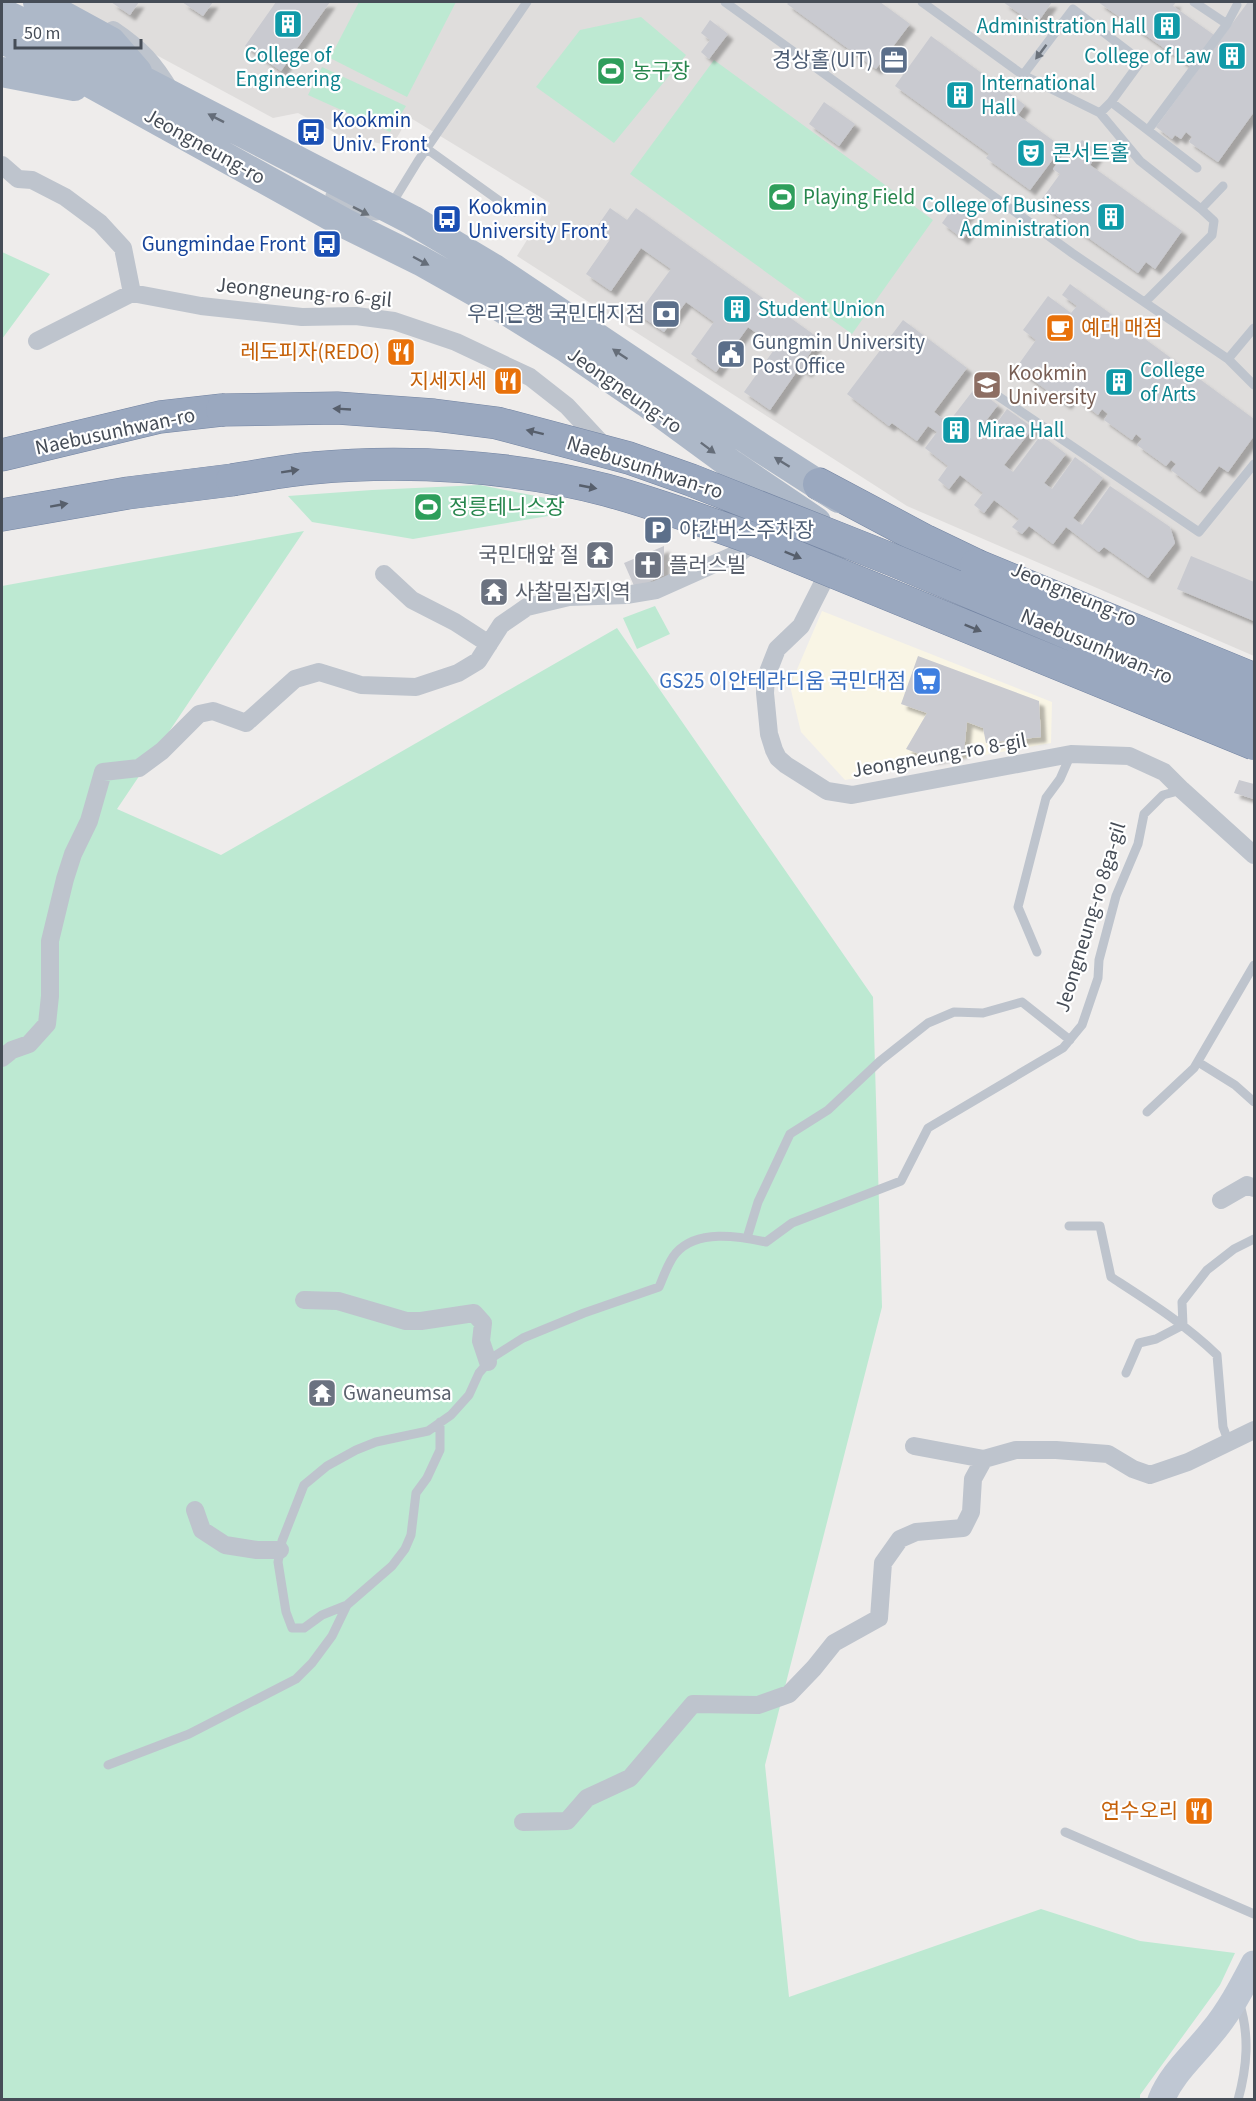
<svg xmlns="http://www.w3.org/2000/svg" width="1256" height="2101" font-family="'Source Sans 3','Noto Sans KR',sans-serif">
<style>
.commercial{fill:#f9f5e5}
.education{fill:#dfdddc}
.green{fill:#bde9d2}
.building{fill:#c9cad0;filter:url(#shadow)}
.lines{fill:none;stroke-linecap:round;stroke-linejoin:round}
.trunk-casing{stroke:#7384a2;stroke-width:33}
.service{stroke:#bec4cd;stroke-width:9}
.minor{stroke:#bec4cd;stroke-width:18}
.secondary{stroke:#bfc7d3;stroke-width:27}
.primary{stroke:#adb8c8;stroke-width:30}
.trunk{stroke:#9aa8bf;stroke-width:32}
.trunk-bridge-casing{stroke:#7384a2;stroke-width:33;stroke-linecap:butt}
.trunk-bridge{stroke:#9aa8bf;stroke-width:32}
.oneway{fill:#6a717a}
.oneway2{fill:#656d79}
.oneway3{fill:#575f6c}
.labels{text-anchor:middle;dominant-baseline:central;stroke-width:4.5;stroke-linejoin:round;paint-order:stroke}
.culture-label{font-size:21px;fill:#0d838f;stroke:#fff;text-anchor:start}
.service-label{font-size:21px;fill:#4e5e75;stroke:#fff;text-anchor:end}
.leisure-label{font-size:21px;fill:#27864d;stroke:#fff;text-anchor:start}
.transit-label{font-size:21px;fill:#164399;stroke:#fff;text-anchor:start}
.street-label{font-size:21px;fill:#464d57;stroke:#fff}
.food-label{font-size:21px;fill:#c56008;stroke:#fff;text-anchor:end}
.education-label{font-size:21px;fill:#785e54;stroke:#fff;text-anchor:start}
.worship-label{font-size:21px;fill:#5b616d;stroke:#fff;text-anchor:start}
.shop-label{font-size:21px;fill:#366cbe;stroke:#fff;text-anchor:end}
</style>
<defs>
<filter id="shadow"><feDropShadow dx="5.5" dy="5.5" stdDeviation="1.5" flood-color="#0004"/></filter>
</defs>
<rect width="100%" height="100%" fill="#eeeceb"/>
<path class="commercial" d="M822,611L1052,702L1051,743L845,780L801,732L790,686Z"/>
<path class="education" d="M58,2H1254V656L907,506L517,256L550,203L409,117L392,146L368,141L354,143L298,113L273,118Z"/>
<path class="green" d="M359,2H456L407,97L330,58Z
M641,17L686,55L614,143L536,87L580,30Z
M714,60L933,220L852,334L630,174Z
M322,67L406,106L390,132L308,95Z
M2,252L50,274L2,339Z
M480,485L556,500L560,514L413,539L312,522L288,496L372,490Z
M304,531L117,809L221,855L617,628L873,997L882,1307L765,1765L789,1997L1041,1909L1140,1941L1235,1953L1220,1985L1140,2095V2099L2,2100V586Z
M655,606L670,634L637,649L623,618Z"/>
<path class="building" d="M111,2H139L130,15Z
M182,2H213L203,16Z
M276,2H330L281,71L245,46Z
M789,2H880L910,24L876,69L787,4Z
M1003,2H1052L1036,25Z
M1098,2H1176L1173,6L1214,35L1191,67Z
M1248,2H1254V112L1218,162L1189,142L1192,137L1186,132L1181,139L1175,135L1172,139L1156,127Z
M710,20L728,34L709,59L701,52L710,40L701,33Z
M931,36L1025,105L1018,115L1062,147L1030,190L986,158L989,154L895,86Z
M824,102L855,124L839,146L809,124Z
M1082,140L1099,152L1090,165L1182,231L1155,269L1146,262L1138,273L1039,203L1060,174L1053,169L1064,154L1069,158Z
M959,199L972,209L963,221L972,227L963,239L942,223Z
M610,208L627,220L636,208L820,339L807,358L813,363L806,372L800,367L770,410L744,392L776,347L748,327L716,372L691,354L714,322L686,302L664,332L638,314L671,269L641,248L611,291L586,274L611,238L596,228Z
M1070,284L1254,419V436L1228,472L1219,466L1200,492L1171,470L1176,464L1171,460L1166,466L1137,445L1142,439L1136,434L1132,440L1104,420L1108,414L1102,409L1098,415L1072,395L1066,404L1016,368L1036,340L1023,330L1048,296L1071,313L1077,306L1062,295Z
M903,320L967,368L934,412L948,423L975,388L998,405L976,434L984,440L1007,409L1033,428L1004,465L1013,472L1041,435L1066,454L1044,483L1052,489L1075,457L1103,478L1073,518L1082,525L1110,486L1170,527L1175,543L1148,578L1104,547L1099,552L1066,527L1053,544L1029,526L1022,534L1012,527L1019,519L994,500L984,513L974,505L983,493L960,475L949,489L938,480L948,466L925,448L937,432L928,426L917,441L892,423L889,426L847,394Z
M664,546V575L635,588L624,563Z
M1191,556L1254,582V621L1177,589Z
M918,656L1039,701L1041,737L986,743L983,728L967,722L964,752L932,759L906,749L927,713L901,704Z
M1239,780L1254,784V799L1234,793Z"/>
<g class="lines">
<g class="trunk-casing">
<path id="trunk" d="M2,455L160,417L222,410
M819,484L926,541L976,565
M2,515L128,493L232,480"/>
</g>
<path class="service" d="M725,2L1072,253L1228,359
M922,2L1023,75L1100,113L1140,161L1201,209L1214,221L1212,235L1145,302
M1194,2L1227,24
M1023,75L1073,9L1141,61L1111,102L1100,113
M1111,102L1197,168
M1148,130L1227,24L1237,5
M427,149L515,212
M330,195C345,203 366,220 382,215
M391,205L418,161L527,2
M1201,209L1223,186
M1254,328L1228,359L1254,385
M989,390L1199,532L1254,464
M1037,952L1018,907L1046,798L1060,779L1071,754
M1198,1062L1235,1085L1254,1102
M1147,1112L1194,1068L1254,965
M1069,1226H1100L1111,1277C1148,1301 1185,1324 1217,1355L1223,1427L1229,1443
M747,1238L758,1202L790,1134L828,1110L880,1061L928,1023L954,1012L983,1013L1022,1002L1070,1040
M1126,1373L1139,1343L1156,1339L1183,1325L1182,1302L1207,1270L1234,1249L1254,1239
M347,1605L392,1566L405,1549L411,1535L416,1493L427,1478L440,1450V1422
M108,1765L189,1734L296,1679L312,1663L332,1636L347,1605L322,1615L304,1628H292L286,1612L278,1562L282,1541L304,1485L327,1466L356,1450L376,1442L428,1431L451,1415L469,1395L479,1373L493,1357L523,1338L584,1313L659,1287C664,1276 668,1262 676,1253C697,1229 738,1236 766,1242L792,1223L901,1181L928,1128L1063,1048L1082,1025L1098,978L1099,960L1116,896L1138,844L1144,814L1163,795L1182,790
M1065,1832L1254,1914
M1238,2100C1247,2067 1250,2035 1239,2002"/>
<path class="minor" d="M113,30C141,49 154,63 171,92
M2,165L18,179L32,180L65,197L100,223L123,248L132,293
M37,341L132,293L201,306L302,317L356,316L394,321L456,342L530,377L567,406L606,448
M835,539L844,541L801,626L777,649L766,677L765,693L769,734L774,750L778,758L786,765L827,791L852,795L1071,754L1129,756L1164,772L1182,790L1254,855
M384,574L412,600L455,622L489,644
M2,1058L12,1050L29,1044L47,1024L50,996V941L65,879L73,854L89,821L103,772L139,768L162,751L199,714L213,711L246,723L295,679L319,672L361,685L416,687L458,673L478,661L501,625L527,607L569,597L626,595L656,590L741,552L761,536
M1221,1200L1247,1185L1254,1188
M304,1300L338,1301L406,1321H421L474,1313L483,1323L481,1341L488,1362
M914,1446L984,1459
M195,1510L202,1530L225,1545L257,1550H280
M523,1822L567,1821L587,1798L630,1778L693,1704L758,1705L789,1694L814,1668L834,1643L879,1618L883,1563L900,1539L916,1532L963,1528L971,1512L973,1479L984,1459L1016,1450H1056L1108,1454L1133,1469L1150,1475L1188,1462L1254,1430"/>
<path class="secondary" d="M1161,2100C1172,2073 1194,2055 1212,2032C1229,2012 1242,1987 1254,1964"/>
<path class="primary" d="M38,2L111,42L137,72
M2,13L145,82L412,220L494,269L761,448L839,498
M2,39L62,67L344,223L421,261L483,296L567,348L646,402L732,465L816,522
M2,72L74,86"/>
<use href="#trunk" class="trunk"/>
<g class="trunk-bridge-casing">
<path id="trunk-bridge" d="M222,410L337,408L434,415L497,423L629,458L691,480L893,560L1254,711
M232,480C259,476 286,470 313,468C406,459 516,466 606,490C654,503 701,520 748,537L1254,744
M976,565L1254,679"/>
</g>
<use href="#trunk-bridge" class="trunk-bridge"/>
</g>
<defs><path id="oneway-solid" d="M-6-.8H1V-3.2L6.5 0L1 3.2V.8H-6Z" transform="scale(1.5)"/></defs>
<g class="oneway">
<use href="#oneway-solid" transform="translate(1041 52) rotate(127)"/>
<use href="#oneway-solid" transform="translate(361 211) rotate(27)"/>
</g>
<g class="oneway2">
<use href="#oneway-solid" transform="translate(216 118) rotate(-153)"/>
<use href="#oneway-solid" transform="translate(421 261) rotate(28)"/>
<use href="#oneway-solid" transform="translate(620 354) rotate(-146)"/>
<use href="#oneway-solid" transform="translate(708 448) rotate(37)"/>
<use href="#oneway-solid" transform="translate(782 462) rotate(-148)"/>
</g>
<g class="oneway3">
<use href="#oneway-solid" transform="translate(342 409) rotate(-177)"/>
<use href="#oneway-solid" transform="translate(535 432) rotate(-166)"/>
<use href="#oneway-solid" transform="translate(290 471) rotate(-9)"/>
<use href="#oneway-solid" transform="translate(588 487) rotate(11)"/>
<use href="#oneway-solid" transform="translate(59 505) rotate(-10)"/>
<use href="#oneway-solid" transform="translate(793 555) rotate(22)"/>
<use href="#oneway-solid" transform="translate(973 628) rotate(22)"/>
</g>
<defs>
<g id="building-square" transform="scale(1.5)"><rect x="-9" y="-9" width="18" height="18" rx="4" fill="#0f9aa8" stroke="#fff"/><path d="M-4-6H4V6H1V3H-1V6H-4ZM-2.5-4.3h1.7v1.8h-1.7ZM.8-4.3h1.7v1.8H.8ZM-2.5-1h1.7V.8h-1.7ZM.8-1h1.7V.8H.8Z" fill="#fff"/></g>
<g id="office-square" transform="scale(1.5)"><rect x="-9" y="-9" width="18" height="18" rx="4" fill="#5c6f8a" stroke="#fff"/><path d="M-6-3h4V-5.5h4V-3h4V5H-6ZM-1-4.5V-3h2v-1.5ZM-6 0V1H6V0Z" fill="#fff"/></g>
<g id="stadium-square" transform="scale(1.5)"><rect x="-9" y="-9" width="18" height="18" rx="4" fill="#2e9e5b" stroke="#fff"/><path d="M0-5a6.5 5 0 1 0 0 10a6.5 5 0 1 0 0-10ZM-3.5-1.8h7v3.6h-7Z" fill="#fff"/></g>
<g id="bus-square" transform="scale(1.5)"><rect x="-9" y="-9" width="18" height="18" rx="4" fill="#1a4fb4" stroke="#fff"/><path d="M-5-6H5V4H4V6H2V4H-2V6H-4V4H-5ZM-3.5-4V0h7V-4ZM-3.5 1.2v1.5H-2V1.2ZM2 1.2v1.5H3.5V1.2Z" fill="#fff"/></g>
<g id="theatre-square" transform="scale(1.5)"><rect x="-9" y="-9" width="18" height="18" rx="4" fill="#0f9aa8" stroke="#fff"/><path d="M-5-5.5Q0-4 5-5.5V0Q5 5 0 6Q-5 5-5 0ZM-3.3-2.5H-1v1.5H-3.3ZM1-2.5H3.3v1.5H1ZM-2.8 1Q0 5.5 2.8 1Z" fill="#fff"/></g>
<g id="bank-square" transform="scale(1.5)"><rect x="-9" y="-9" width="18" height="18" rx="4" fill="#5c6f8a" stroke="#fff"/><path d="M-6-4H6V4H-6ZM0-2.3a2.3 2.3 0 1 0 0 4.6a2.3 2.3 0 1 0 0-4.6Z" fill="#fff"/></g>
<g id="cafe-square" transform="scale(1.5)"><rect x="-9" y="-9" width="18" height="18" rx="4" fill="#e8710a" stroke="#fff"/><path d="M-5.5-4.5H6V0H3Q3 3.5 0 3.5H-2.5Q-5.5 3.5-5.5 0ZM3-3.2v2h1.7v-2ZM-6 4.5H4V6H-6Z" fill="#fff"/></g>
<g id="restaurant-square" transform="scale(1.5)"><rect x="-9" y="-9" width="18" height="18" rx="4" fill="#e8710a" stroke="#fff"/><path d="M-5-6h1v4h1v-4h1v4h1v-4h1v5L-1.5 .5V6h-2V.5L-5-1ZM5-6V6H3V1.5H1.5Q1.5-4 5-6Z" fill="#fff"/></g>
<g id="civic-square" transform="scale(1.5)"><rect x="-9" y="-9" width="18" height="18" rx="4" fill="#5c6f8a" stroke="#fff"/><path d="M-.6-6.5H3V-4.5H.6V-3L4-1V1h2V6H-6V1h2V-1L-.6-3ZM-1.2 2.5V6h2.4V2.5Z" fill="#fff"/></g>
<g id="university-square" transform="scale(1.5)"><rect x="-9" y="-9" width="18" height="18" rx="4" fill="#8d6e63" stroke="#fff"/><path d="M0-5L7-2L0 1L-7-2ZM-4 1L0 2.5L4 1V4Q0 6-4 4Z" fill="#fff"/></g>
<g id="parking-square" transform="scale(1.5)"><rect x="-9" y="-9" width="18" height="18" rx="4" fill="#5c6f8a" stroke="#fff"/><path d="M-3.5-5.5H1a3.5 3.5 0 0 1 0 7H-1V5.5H-3.5ZM-1-3.4V-.6H.8a1.4 1.4 0 0 0 0-2.8Z" fill="#fff"/></g>
<g id="temple-square" transform="scale(1.5)"><rect x="-9" y="-9" width="18" height="18" rx="4" fill="#6b7280" stroke="#fff"/><path d="M0-6L5-2H3V0L6.5 2.5H4V6H1.5V3h-3V6H-4V2.5H-6.5L-3 0V-2H-5Z" fill="#fff"/></g>
<g id="church-square" transform="scale(1.5)"><rect x="-9" y="-9" width="18" height="18" rx="4" fill="#6b7280" stroke="#fff"/><path d="M-1.2-6h2.4v3.5h3.3v2.4h-3.3V6h-2.4V-.1h-3.3v-2.4h3.3Z" fill="#fff"/></g>
<g id="supermarket-square" transform="scale(1.5)"><rect x="-9" y="-9" width="18" height="18" rx="4" fill="#3f7fe0" stroke="#fff"/><path d="M-6-5.5h2.5l.6 2H6L4.5 2H-2.5L-4.4-4H-6ZM-1.5 3.2a1.3 1.3 0 1 0 .1 0ZM3 3.2a1.3 1.3 0 1 0 .1 0Z" fill="#fff"/></g>
</defs>
<g fill-rule="evenodd">
<use href="#building-square" x="288" y="24"/>
<use href="#building-square" x="1167" y="26"/>
<use href="#building-square" x="1232" y="56"/>
<use href="#office-square" x="894" y="60"/>
<use href="#stadium-square" x="611" y="71"/>
<use href="#building-square" x="960" y="95"/>
<use href="#bus-square" x="311" y="132"/>
<use href="#theatre-square" x="1031" y="153"/>
<use href="#stadium-square" x="782" y="197"/>
<use href="#building-square" x="1111" y="217"/>
<use href="#bus-square" x="447" y="219"/>
<use href="#bus-square" x="327" y="244"/>
<use href="#building-square" x="737" y="309"/>
<use href="#bank-square" x="666" y="314"/>
<use href="#cafe-square" x="1060" y="328"/>
<use href="#restaurant-square" x="401" y="352"/>
<use href="#civic-square" x="731" y="354"/>
<use href="#restaurant-square" x="508" y="381"/>
<use href="#building-square" x="1119" y="382"/>
<use href="#university-square" x="987" y="385"/>
<use href="#building-square" x="956" y="430"/>
<use href="#stadium-square" x="428" y="507"/>
<use href="#parking-square" x="658" y="530"/>
<use href="#temple-square" x="600" y="555"/>
<use href="#church-square" x="648" y="565"/>
<use href="#temple-square" x="494" y="592"/>
<use href="#supermarket-square" x="927" y="681"/>
<use href="#temple-square" x="322" y="1393"/>
<use href="#restaurant-square" x="1199" y="1811"/>
</g>
<g class="labels">
<g class="culture-label">
<text x="1146" y="26" text-anchor="end">Administration Hall</text>
<text x="288" y="55" text-anchor="middle">College of<tspan x="288" dy="24">Engineering</tspan></text>
<text x="1211" y="56" text-anchor="end">College of Law</text>
<text x="981" y="83">International<tspan x="981" dy="24">Hall</tspan></text>
<text x="1052" y="153">콘서트홀</text>
<text x="1090" y="205" text-anchor="end">College of Business<tspan x="1090" dy="24">Administration</tspan></text>
<text x="758" y="309">Student Union</text>
<text x="1140" y="370">College<tspan x="1140" dy="24">of Arts</tspan></text>
<text x="977" y="430">Mirae Hall</text>
</g>
<g class="service-label">
<text x="873" y="60">경상홀(UIT)</text>
<text x="645" y="314">우리은행 국민대지점</text>
<text x="752" y="342" text-anchor="start">Gungmin University<tspan x="752" dy="24">Post Office</tspan></text>
<text x="679" y="530" text-anchor="start">야간버스주차장</text>
</g>
<g class="leisure-label">
<text x="632" y="71">농구장</text>
<text x="803" y="197">Playing Field</text>
<text x="449" y="507">정릉테니스장</text>
</g>
<g class="transit-label">
<text x="332" y="120">Kookmin<tspan x="332" dy="24">Univ. Front</tspan></text>
<text x="468" y="207">Kookmin<tspan x="468" dy="24">University Front</tspan></text>
<text x="306" y="244" text-anchor="end">Gungmindae Front</text>
</g>
<g class="street-label">
<text transform="translate(205 146) rotate(29)">Jeongneung-ro</text>
<text transform="translate(304 292) rotate(5)">Jeongneung-ro 6-gil</text>
<text transform="translate(625 390) rotate(35)">Jeongneung-ro</text>
<text transform="translate(115 431) rotate(-12)">Naebusunhwan-ro</text>
<text transform="translate(645 467) rotate(18)">Naebusunhwan-ro</text>
<text transform="translate(1074 594) rotate(23)">Jeongneung-ro</text>
<text transform="translate(1097 646) rotate(23)">Naebusunhwan-ro</text>
<text transform="translate(939 755) rotate(-10)">Jeongneung-ro 8-gil</text>
<text transform="translate(1090 917) rotate(-73)">Jeongneung-ro 8ga-gil</text>
</g>
<g class="food-label">
<text x="1081" y="328" text-anchor="start">예대 매점</text>
<text x="380" y="352">레도피자(REDO)</text>
<text x="487" y="381">지세지세</text>
<text x="1178" y="1811">연수오리</text>
</g>
<g class="education-label">
<text x="1008" y="373">Kookmin<tspan x="1008" dy="24">University</tspan></text>
</g>
<g class="worship-label">
<text x="579" y="555" text-anchor="end">국민대앞 절</text>
<text x="669" y="565">플러스빌</text>
<text x="515" y="592">사찰밀집지역</text>
<text x="343" y="1393">Gwaneumsa</text>
</g>
<g class="shop-label">
<text x="906" y="681">GS25 이안테라디움 국민대점</text>
</g>
</g>
<rect width="1256" height="2101" fill="none" stroke="#464d57" stroke-width="6"/>
<path d="M15 39v9h126v-9" fill="none" stroke="#464d57" stroke-width="3"/>
<text x="24" y="39" font-size="18" fill="#464d57" stroke="#ffffff" stroke-width="4.5" paint-order="stroke">50 m</text>
</svg>
